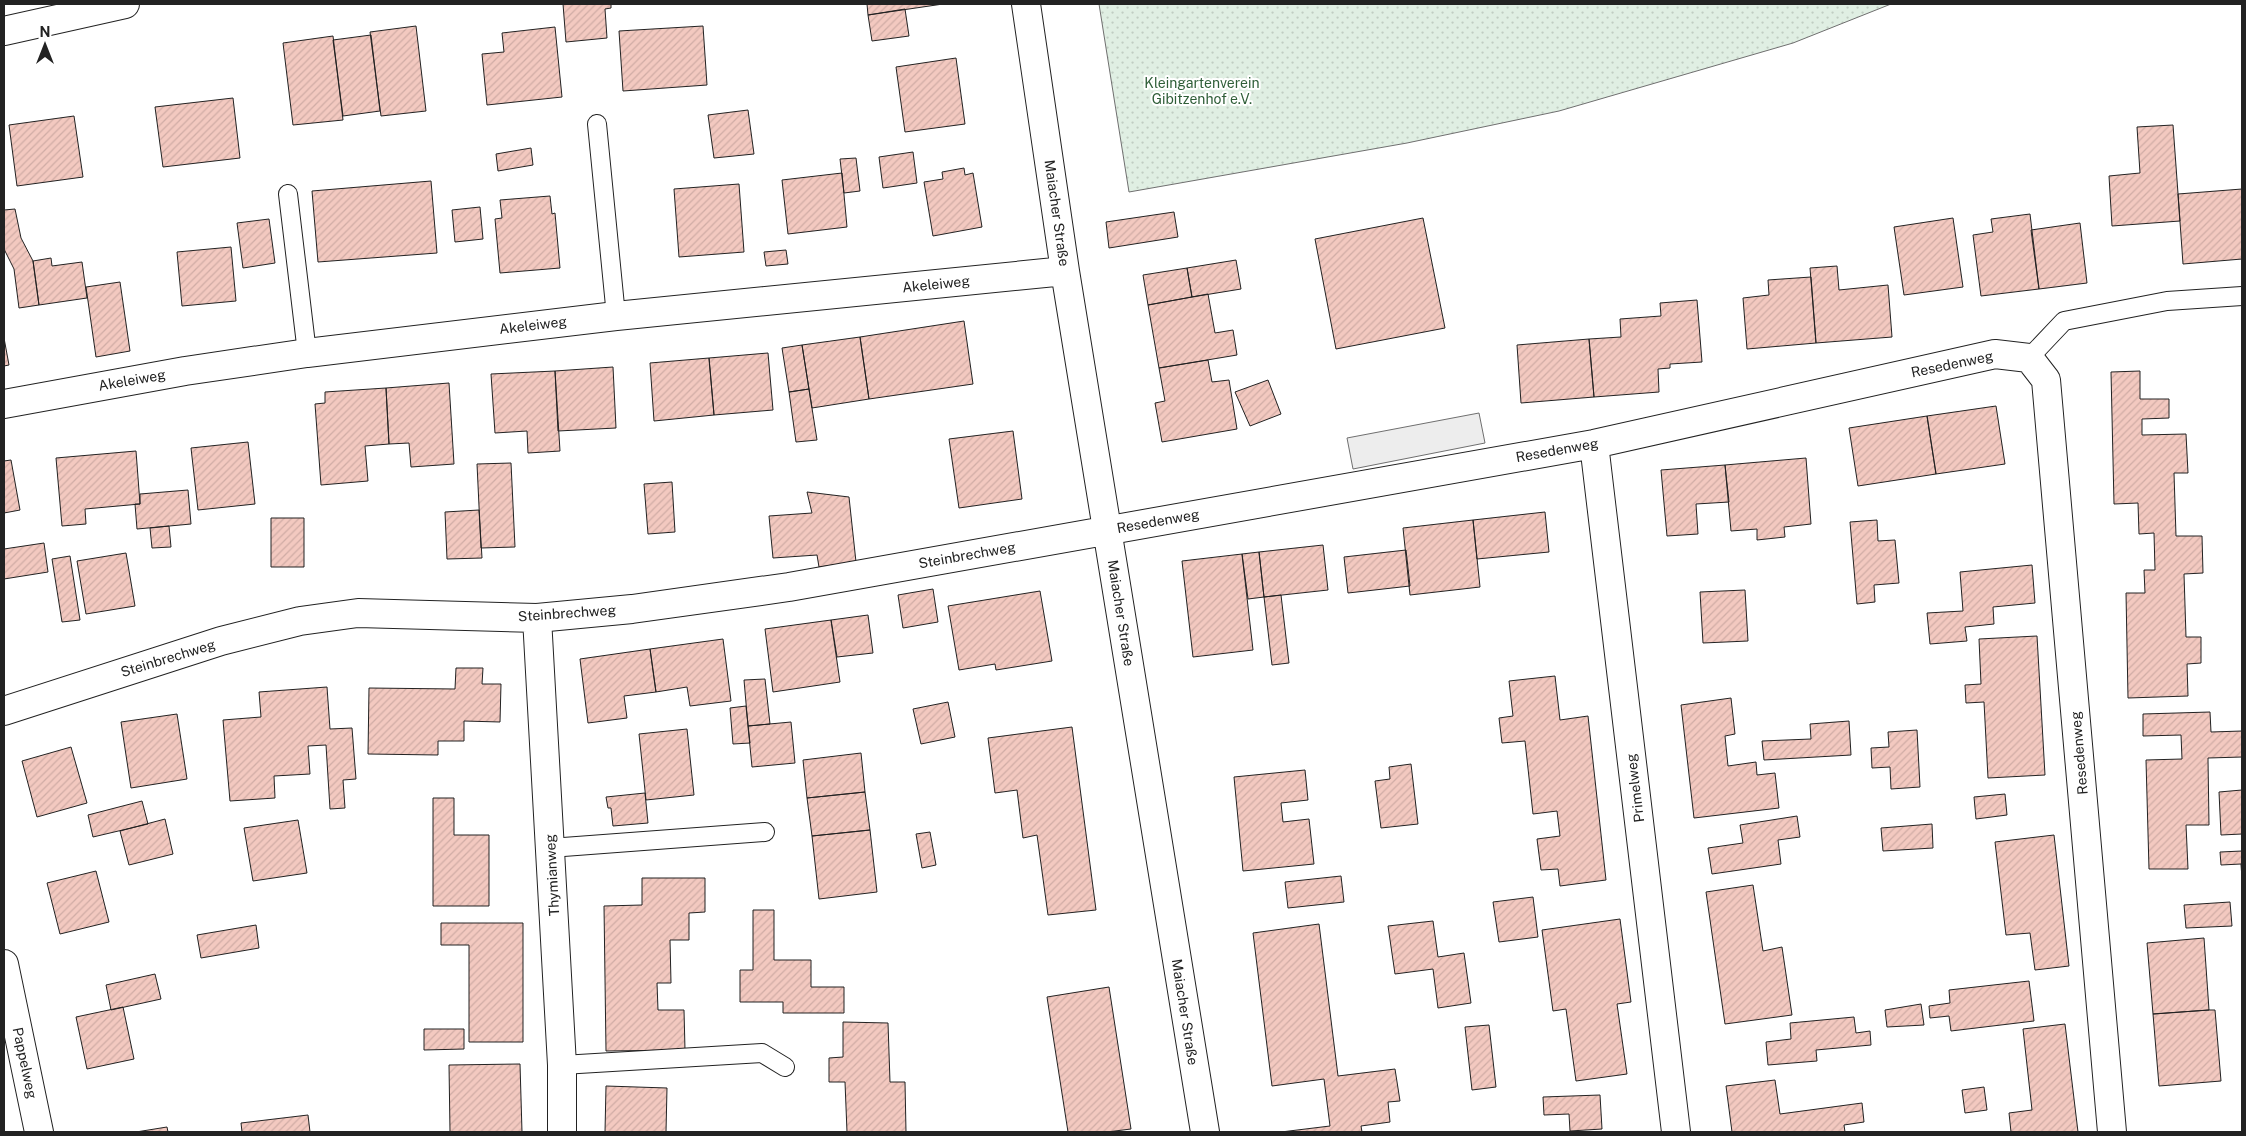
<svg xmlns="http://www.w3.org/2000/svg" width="2246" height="1136" font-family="'Public Sans',sans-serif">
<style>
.garden{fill:url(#garden-dots);stroke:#6f6f6f}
.parking{fill:#ededed;stroke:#6f6f6f}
.building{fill:url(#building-hatch);stroke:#222}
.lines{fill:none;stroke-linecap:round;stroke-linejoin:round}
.service-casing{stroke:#222;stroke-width:20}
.minor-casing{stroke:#222;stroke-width:30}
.service{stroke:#fff;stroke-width:18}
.minor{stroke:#fff;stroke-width:28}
.labels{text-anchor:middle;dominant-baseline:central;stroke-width:4;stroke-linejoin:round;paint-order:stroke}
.park-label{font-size:14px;fill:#2f5e38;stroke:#fff}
.street-label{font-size:14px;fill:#222;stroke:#fff}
</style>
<defs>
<pattern id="garden-dots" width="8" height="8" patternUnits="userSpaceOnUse" patternTransform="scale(1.25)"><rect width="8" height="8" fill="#e0efe3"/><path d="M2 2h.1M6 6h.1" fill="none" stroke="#c0cdc2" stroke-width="1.8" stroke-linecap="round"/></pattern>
<pattern id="building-hatch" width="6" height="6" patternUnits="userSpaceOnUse" patternTransform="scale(1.25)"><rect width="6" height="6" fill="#f3c9c0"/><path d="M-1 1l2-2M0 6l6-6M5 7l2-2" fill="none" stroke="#d0aca5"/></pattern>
</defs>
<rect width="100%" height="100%" fill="#fff"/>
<path class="garden" d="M1099,4H1891L1793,43L1559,111L1407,143L1129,192Z"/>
<path class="parking" d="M1479,413L1485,443L1353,469L1347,438Z"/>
<path class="building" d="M563,4H611V8L605,9L607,38L566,42Z
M867,4H943L868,15Z
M905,9L909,36L872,41L868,15Z
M416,26L426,111L381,116L370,32Z
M703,26L707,85L623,91L619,31Z
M555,27L562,97L487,105L482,54L504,52L502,33Z
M371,35L380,111L343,116L333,40Z
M333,36L343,120L293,125L283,43Z
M956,58L965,124L905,132L896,67Z
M233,98L240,158L163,167L155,107Z
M748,110L754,154L714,158L708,115Z
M74,116L83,177L17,186L9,125Z
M2173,125L2180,221L2112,226L2109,176L2140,173L2137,127Z
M531,148L533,165L498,171L496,154Z
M913,152L917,183L883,188L879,157Z
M856,158L860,191L844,193L840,159Z
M964,168L965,175L973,173L982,227L933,236L924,182L943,179L942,172Z
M842,173L847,227L788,234L782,180Z
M431,181L437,253L318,262L312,191Z
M739,184L744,252L679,257L674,189Z
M2242,189V259L2183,264L2178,194Z
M550,196L552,214L555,213L560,268L500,273L495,219L502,218L500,200Z
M480,207L483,239L455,242L452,210Z
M15,209L21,238L33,261L39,305L19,308L14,269L4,249V210Z
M1174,212L1178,237L1109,248L1106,222Z
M2030,214L2039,289L1981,296L1973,235L1993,232L1991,219Z
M1423,218L1445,328L1336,349L1315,239Z
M1953,218L1963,287L1904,295L1894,227Z
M269,219L275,263L243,268L237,223Z
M2080,223L2087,283L2039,289L2031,230Z
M231,247L236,301L182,306L177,252Z
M786,250L788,264L766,266L764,252Z
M51,258L52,266L82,262L87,298L39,305L33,261Z
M1236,260L1241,289L1192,297L1187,268Z
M1837,266L1839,290L1888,285L1892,337L1816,343L1810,268Z
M1187,268L1192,297L1148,305L1143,275Z
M1811,277L1816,343L1747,349L1743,298L1769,295L1768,280Z
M120,282L130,351L96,357L86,287Z
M1208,294L1215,333L1233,330L1237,355L1159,368L1148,305Z
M1697,300L1702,362L1670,364V368L1658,369L1659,392L1594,397L1589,339L1621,337L1620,319L1661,316L1660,303Z
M964,321L973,384L869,399L860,337Z
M860,337L869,399L812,408L802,345Z
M4,338L9,365L4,366Z
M1589,339L1594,397L1521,403L1517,345Z
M802,345L809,389L789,392L782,348Z
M768,353L773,410L714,415L709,358Z
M709,358L714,415L654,421L650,363Z
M1208,360L1212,382L1229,380L1237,429L1162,442L1155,403L1165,401L1159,368Z
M613,367L616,428L558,431L555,371Z
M555,371L560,451L528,453L527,431L495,433L491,374Z
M2140,371V399H2169V418L2142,419V435L2186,434L2188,473H2174L2176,536H2202L2203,573L2184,574L2186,637H2201V663L2187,664L2188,696L2128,698L2126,593H2145L2144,570H2155L2154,533L2139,534L2138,503L2114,504L2111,372Z
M1268,380L1281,414L1250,426L1235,392Z
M449,383L454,464L411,467L409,443L389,444L386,388Z
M386,388L389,444L365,446L368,481L321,485L315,404L325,403V392Z
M809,389L817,440L796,442L789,392Z
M1996,406L2005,464L1936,474L1927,416Z
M1927,416L1936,474L1858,486L1849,428Z
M1013,431L1022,499L959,508L949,439Z
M248,442L255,504L198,510L191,448Z
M136,451L140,504L85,509L86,524L62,526L56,458Z
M1806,458L1811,524L1784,527L1785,537L1757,540V529L1731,531L1725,465Z
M11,460L20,510L4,513V461Z
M511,463L515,547L481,548L477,464Z
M1725,465L1729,502L1696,504L1698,534L1667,536L1661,470Z
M672,482L675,532L648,534L644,484Z
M188,490L191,524L137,529L135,504H140V494Z
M807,492L849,497L856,562L819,567L817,555L773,558L769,516L812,513Z
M479,510L482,558L447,559L445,512Z
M1545,512L1549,552L1477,559L1473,520Z
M271,518H304V567H271Z
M1473,520L1480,587L1410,595L1403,528Z
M1877,520L1878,541L1895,540L1899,583L1874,585L1875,602L1857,604L1850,522Z
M169,526L171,547L152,548L150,528Z
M44,543L48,572L4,579V549Z
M1323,545L1328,590L1264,597L1259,552Z
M1406,550L1410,586L1348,593L1344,557Z
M1259,552L1264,597L1248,599L1242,554Z
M126,553L135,606L86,614L77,561Z
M1242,554L1253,650L1193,657L1182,561Z
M70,556L80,620L62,622L52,559Z
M2032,565L2035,603L1993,607L1994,624L1965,627L1967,641L1930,644L1927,613L1963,611L1960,572Z
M933,589L938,622L903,628L898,595Z
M1745,590L1748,641L1703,643L1700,592Z
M1040,591L1052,661L996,670L995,664L959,670L948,606Z
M1281,595L1289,663L1272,665L1264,597Z
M868,615L873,653L837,657L831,620Z
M831,620L840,682L773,692L765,629Z
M2037,636L2045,775L1988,778L1984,702L1966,703L1965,685L1981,684L1979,639Z
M723,639L731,701L690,706L687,687L656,692L650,649Z
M650,649L656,692L624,696L627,718L588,723L580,659Z
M456,668H483L482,684H501L500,722L464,721V741H438V755L368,754L369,688L455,689Z
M1555,676L1560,720L1588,716L1606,880L1560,886L1558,869L1541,870L1537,839L1560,836L1557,811L1533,814L1525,741L1502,743L1499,718L1513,716L1509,681Z
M765,679L770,724L748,726L744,680Z
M327,687L330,729L352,728L356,779L343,780L345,808L330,809L326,745L308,746L310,774L274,776L275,798L230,801L223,720L261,717L259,692Z
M1731,698L1735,734L1725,736L1728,766L1756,762L1757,775L1775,773L1779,808L1694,818L1681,705Z
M948,702L955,737L921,744L913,709Z
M746,706L750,743L733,744L730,708Z
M2210,712L2211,732L2242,731V757L2208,758L2209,825H2186L2188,869H2149L2146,760L2182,759L2181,735L2143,736V714Z
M177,714L187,779L131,788L121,722Z
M1849,721L1851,755L1764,760L1762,741L1811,739L1810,724Z
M791,722L795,763L752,767L748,726Z
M1072,727L1096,910L1048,915L1037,835L1023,838L1017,790L995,793L988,738Z
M687,729L694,795L646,800L639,734Z
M1917,730L1920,787L1891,789L1890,767L1872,768L1871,748L1889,747L1888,732Z
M71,747L87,803L37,817L22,761Z
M861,753L865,792L807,798L803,760Z
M1411,764L1418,824L1381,828L1375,781L1390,779L1389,767Z
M1305,770L1308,800L1281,803L1283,822L1309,819L1314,864L1243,871L1234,777Z
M2242,790V834L2221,835L2219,792Z
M865,792L870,830L812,836L807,798Z
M645,793L648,823L613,826L611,808H608L606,797Z
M2005,794L2007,815L1976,819L1974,797Z
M433,798H454V835H489V906H433Z
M142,801L148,824L93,837L88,815Z
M1797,816L1800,837L1778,840L1781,864L1712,874L1708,848L1743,843L1740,825Z
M165,819L173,854L129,865L120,831Z
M298,820L307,873L253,881L244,828Z
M1932,824L1933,848L1883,851L1881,828Z
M870,830L877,892L819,899L812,836Z
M930,832L936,865L922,868L916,834Z
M2054,835L2069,966L2035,970L2030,933L2006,935L1995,842Z
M2242,851V879L2241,864L2221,865L2220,852Z
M96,871L109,922L60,934L47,883Z
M1341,876L1344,902L1288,908L1285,882Z
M642,878H705V912L689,913V940H670L671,983H657L658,1010H684L685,1050L606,1051L604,906L642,905Z
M1753,885L1763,951L1782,947L1792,1015L1725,1024L1706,892Z
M1533,897L1538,937L1499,942L1493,902Z
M2230,902L2232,926L2186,928L2184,905Z
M753,910H774V960H811V987H844V1013H783V1002H740V970H753Z
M1620,919L1631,1002L1617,1004L1627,1074L1576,1081L1566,1009L1553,1011L1542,930Z
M1433,921L1438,957L1464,953L1471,1003L1438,1008L1433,969L1395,974L1388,926Z
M441,923H523V1042H469V945H441Z
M1319,924L1338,1076L1395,1069L1400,1101L1388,1102L1390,1122L1361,1126L1362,1132H1281L1330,1126L1324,1079L1272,1086L1253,933Z
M256,925L259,948L201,958L197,935Z
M2204,938L2209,1010L2153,1014L2147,943Z
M155,974L161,999L111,1010L106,985Z
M2029,981L2034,1021L1951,1031L1949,1016L1930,1018L1929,1006L1950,1003L1949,990Z
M1109,987L1131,1129L1107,1132H1068L1047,997Z
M1921,1004L1924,1025L1887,1027L1885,1010Z
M123,1007L134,1059L87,1069L76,1017Z
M2209,1010H2215L2221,1081L2159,1086L2153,1014Z
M1854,1017L1856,1033L1870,1031L1871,1045L1816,1050L1817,1061L1768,1065L1766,1042L1791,1039L1790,1023Z
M843,1022L888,1023L890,1082H905L906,1132H847L845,1082H829V1058L843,1057Z
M2065,1024L2078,1132H2011L2009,1113L2032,1110L2023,1029Z
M1489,1025L1496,1087L1472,1090L1465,1027Z
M424,1029H464V1049L424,1050Z
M520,1064L522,1132H450L449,1065Z
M1775,1080L1780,1114L1862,1103L1864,1122L1844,1125L1845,1132H1732L1726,1086Z
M606,1086L667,1088L666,1132H605Z
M1984,1087L1987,1110L1965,1113L1962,1090Z
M1600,1095L1602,1129L1570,1131L1569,1114L1544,1115L1543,1097Z
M308,1115L310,1132H242L241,1123Z
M167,1127L168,1132H136Z"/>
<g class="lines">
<g class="service-casing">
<path id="service" d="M597,124L616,316
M288,194L307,353
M2029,358L2064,321L2167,301L2242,296
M550,848L765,832
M562,1065L762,1053L785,1067"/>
</g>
<g class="minor-casing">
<path id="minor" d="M1026,4L1065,271L1205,1132
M4,31L125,4
M4,404L185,371L307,353L616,316L1065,271
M1594,444L1676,1132
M537,618L562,1065V1132
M4,711L221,641L300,621L358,613L537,618L632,609L789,587L1594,444L1995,354L2029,358L2046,380L2112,1132
M4,964L39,1132"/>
</g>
<use href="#service" class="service"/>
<use href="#minor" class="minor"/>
</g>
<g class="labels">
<g class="park-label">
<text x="1202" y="83">Kleingartenverein<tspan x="1202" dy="16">Gibitzenhof e.V.</tspan></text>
</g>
<g class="street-label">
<text transform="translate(1057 213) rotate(82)">Maiacher Straße</text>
<text transform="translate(936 284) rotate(-6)">Akeleiweg</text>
<text transform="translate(533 325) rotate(-7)">Akeleiweg</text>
<text transform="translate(1952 364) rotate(-12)">Resedenweg</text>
<text transform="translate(132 380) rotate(-10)">Akeleiweg</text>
<text transform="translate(1557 450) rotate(-10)">Resedenweg</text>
<text transform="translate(1158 521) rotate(-10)">Resedenweg</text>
<text transform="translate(967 555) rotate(-10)">Steinbrechweg</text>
<text transform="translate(567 613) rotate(-4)">Steinbrechweg</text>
<text transform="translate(1121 613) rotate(81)">Maiacher Straße</text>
<text transform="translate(168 658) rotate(-17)">Steinbrechweg</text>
<text transform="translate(2079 753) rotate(-95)">Resedenweg</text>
<text transform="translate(1635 788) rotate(-97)">Primelweg</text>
<text transform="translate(552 875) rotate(-93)">Thymianweg</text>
<text transform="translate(1185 1012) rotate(81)">Maiacher Straße</text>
<text transform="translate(25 1063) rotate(78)">Pappelweg</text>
</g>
</g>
<rect width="2246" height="1136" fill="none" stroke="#222222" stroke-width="10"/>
<g transform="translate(45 45)" stroke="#ffffff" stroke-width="4" paint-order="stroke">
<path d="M0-4L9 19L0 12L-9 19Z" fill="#222222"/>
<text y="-8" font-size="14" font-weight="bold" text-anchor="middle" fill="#222222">N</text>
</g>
</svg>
